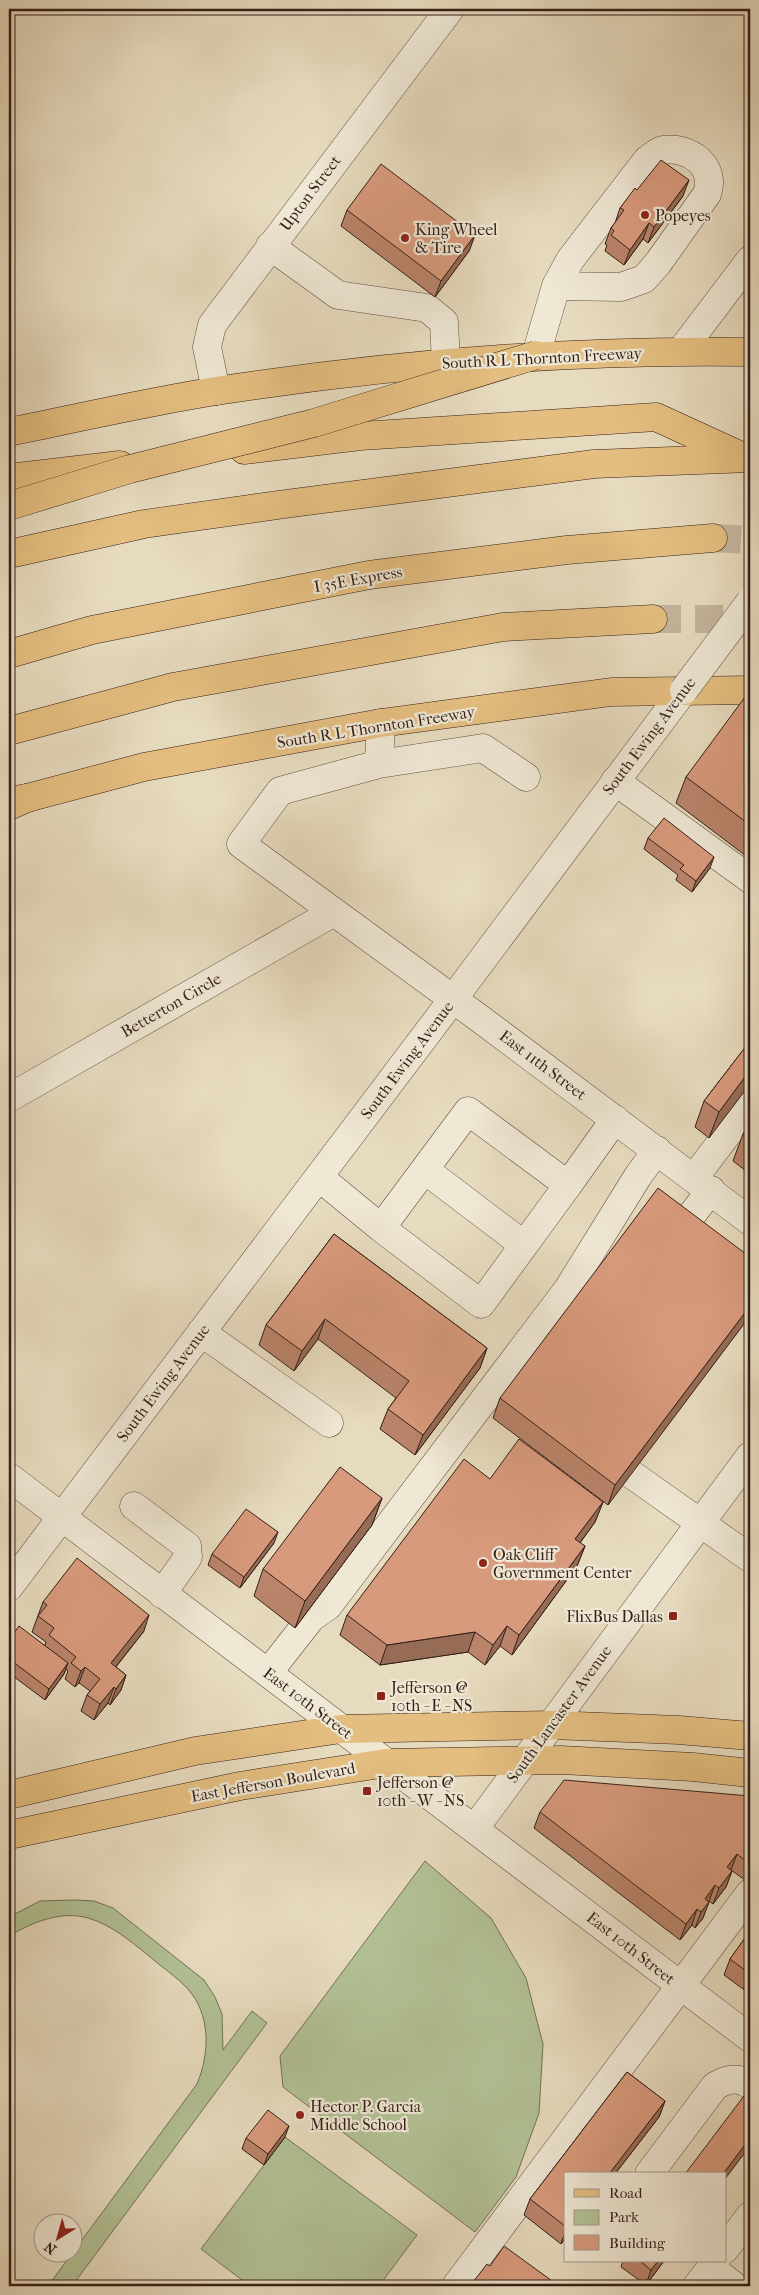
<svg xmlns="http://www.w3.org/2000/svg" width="759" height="2295" font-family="'IM FELL French Canon',serif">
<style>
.green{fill:#b2c195;stroke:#737056}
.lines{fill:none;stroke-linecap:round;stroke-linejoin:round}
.highway-tunnel{stroke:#c3b59e;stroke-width:28;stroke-dasharray:28 14;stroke-linecap:butt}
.minor-casing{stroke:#614e42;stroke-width:29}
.major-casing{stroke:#341f18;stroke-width:29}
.highway-casing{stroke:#341f18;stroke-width:29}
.minor{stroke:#efe8d5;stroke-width:28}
.major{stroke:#e4be80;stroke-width:28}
.highway{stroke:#e4be80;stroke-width:28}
.minor-bridge-casing{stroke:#614e42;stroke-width:29;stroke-linecap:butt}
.highway-bridge-casing{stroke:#341f18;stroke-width:29;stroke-linecap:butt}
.minor-bridge{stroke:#efe8d5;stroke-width:28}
.highway-bridge{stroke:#e4be80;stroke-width:28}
.wall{fill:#ba846b;stroke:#341f18}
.shaded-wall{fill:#976c57;stroke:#341f18}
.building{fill:#d89a7c;stroke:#341f18}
.poi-dot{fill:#8f2418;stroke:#efe8d5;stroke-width:2}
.labels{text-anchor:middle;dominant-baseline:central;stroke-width:4.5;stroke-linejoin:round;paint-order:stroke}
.street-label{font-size:16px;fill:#341f18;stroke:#efe8d5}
.poi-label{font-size:16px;fill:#341f18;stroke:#efe8d5;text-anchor:start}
</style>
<rect width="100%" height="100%" fill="#e7dbbf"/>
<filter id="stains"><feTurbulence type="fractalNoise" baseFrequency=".004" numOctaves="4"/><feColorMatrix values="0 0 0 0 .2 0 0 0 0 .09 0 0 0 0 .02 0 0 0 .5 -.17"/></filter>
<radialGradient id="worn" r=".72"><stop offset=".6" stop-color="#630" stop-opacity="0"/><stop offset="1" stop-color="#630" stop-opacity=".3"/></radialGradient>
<path class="green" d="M425,1861L491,1918L526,1978L543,2044L539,2113L516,2177L475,2232L283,2087L280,2056Z
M75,1900L94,1901L113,1908L204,1980L215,1997L222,2014L223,2050L252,2011L267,2023L72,2286H48L197,2084C210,2053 211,2014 187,1988C176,1976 161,1967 149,1956C130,1941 112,1925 88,1918C61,1910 31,1923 9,1936V1917L40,1901Z
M285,2137L417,2235L379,2286H250L201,2249Z"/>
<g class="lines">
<path class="highway-tunnel" d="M713,538L750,540
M653,619H750"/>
<g class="minor-casing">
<path id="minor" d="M270,246L338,295L427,308L444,322L446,362
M681,351L750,260
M536,355L556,286L570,260L647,160C652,157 657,151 663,150C689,146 717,166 707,194L658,263L644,279L621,287L556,286
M216,391L207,347L212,325L450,9
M381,723L379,764L280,791L241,844L479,1018L750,1221
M379,764L483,748L526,777
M615,781L750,879
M9,1098L334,912
M425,1170L524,1245
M319,1177L381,1228L481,1304L568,1185L468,1111L381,1228
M694,1178L750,1104
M568,1185L615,1119
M680,1230L711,1190
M201,1332L329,1423
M631,1474L750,1558
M9,1477L750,2038
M134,1506L187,1546L188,1557L162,1594
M9,1587L453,999L684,690
M268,1673L311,1618L328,1606L568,1289L638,1176L657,1150
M475,1828L750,1456
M649,2174L715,2086C727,2079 738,2076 750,2085
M725,2249L750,2216
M711,2268L734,2286
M456,2286L750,1893
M697,2286L716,2261"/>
</g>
<g class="major-casing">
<path id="major" d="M9,432C78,418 147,402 216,391C393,364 571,349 750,352
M9,806L27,798L144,767L381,723L611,692L750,690
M9,1795L195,1751L341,1729L551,1725L679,1730L750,1736
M9,1835L240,1786L386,1763L561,1760L693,1767L750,1773"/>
</g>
<g class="highway-casing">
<path id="highway" d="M244,450L360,436L656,417L739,455
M9,478L120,465
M9,554L144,524L285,504L594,464L750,458
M9,654L92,630L369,575L567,550L713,538
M9,731L173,687L503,627L653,619
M9,801L27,798"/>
</g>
<use href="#minor" class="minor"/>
<use href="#major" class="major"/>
<use href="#highway" class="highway"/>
<g class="minor-bridge-casing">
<path id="minor-bridge" d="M684,690L750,602"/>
</g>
<g class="highway-bridge-casing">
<path id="highway-bridge" d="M9,506L130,469L314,423L536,355"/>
</g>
<use href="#minor-bridge" class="minor-bridge"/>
<use href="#highway-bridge" class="highway-bridge"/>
</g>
<path class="wall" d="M637,190L683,196L648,243L643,239L624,265L605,251L607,245L605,244L611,228L615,223L620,208Z
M347,210L475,235L469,251L435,297L341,226Z
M750,701V859L676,803L686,777Z
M648,838L710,868L692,892L676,880L678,875L644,849Z
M750,1041L709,1138L695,1127L704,1101Z
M750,1124V1174L733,1161L743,1134Z
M334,1234L487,1348L480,1368L415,1455L380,1429L388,1409L396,1398L318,1339L294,1371L259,1345L266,1325Z
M750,1257L608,1505L493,1418L500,1398Z
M490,1479L603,1502L595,1522L580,1543L585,1546L577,1566L512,1655L500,1646L485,1665L468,1652L380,1665L340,1635L347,1615Z
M382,1498L372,1525L295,1628L254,1596L263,1569Z
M274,1543L240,1588L208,1565L212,1554Z
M43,1602L144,1631L116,1667L126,1675L121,1690L110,1705L108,1703L94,1720L81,1711L87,1695L90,1691L79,1683L75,1687L65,1679L68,1671L66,1669L64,1674L45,1700L9,1673V1640L45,1645L46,1642L32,1632Z
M750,1796V1873L745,1880L731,1870L732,1871L726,1887L713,1904L709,1901L703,1918L695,1928L692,1925L680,1940L534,1828L540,1812Z
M750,1931V1994L724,1975L730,1959Z
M627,2072L665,2101L659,2117L615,2174H565V2238L561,2244L524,2215L530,2199Z
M285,2137L264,2165L242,2149L246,2138Z
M623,2261H664L646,2285L621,2267Z"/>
<path class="shaded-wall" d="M689,180L683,196L648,243L654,227Z
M649,223L643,239L624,265L630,250Z
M475,235L469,251L435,297L441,281Z
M750,760V773L746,766Z
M714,857L710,868L692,892L696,881Z
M750,1070V1084L709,1138L719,1112Z
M750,1306V1316L608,1505L615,1485Z
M325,1319L318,1339L294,1371L302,1351Z
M487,1348L480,1368L415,1455L423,1435Z
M382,1498L372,1525L295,1628L305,1601Z
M603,1502L595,1522L568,1559L575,1539Z
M278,1532L274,1543L240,1588L244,1577Z
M585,1546L577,1566L512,1655L519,1635Z
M149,1615L144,1631L106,1679L111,1663Z
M507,1626L500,1646L485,1665L493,1645Z
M475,1632L468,1652L380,1665L387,1645Z
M68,1663L64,1674L45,1700L49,1689Z
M85,1667L79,1683L75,1687L81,1671Z
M126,1675L121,1690L110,1705L116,1689Z
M114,1687L108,1703L94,1720L100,1704Z
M737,1854L731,1870L721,1883L727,1867Z
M750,1866V1873L745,1880Z
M732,1871L726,1887L713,1904L719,1888Z
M715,1885L709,1901L701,1912L705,1899Z
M709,1902L703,1918L695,1928L701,1912Z
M697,1909L692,1925L680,1940L686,1924Z
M665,2101L659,2117L615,2174H609Z
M289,2126L285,2137L264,2165L268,2154Z
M750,2138V2146L725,2179V2174H723Z
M565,2232V2238L561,2244Z
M658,2261H664L646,2285L651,2270Z"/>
<path class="building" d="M661,160L689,180L654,227L649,223L630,250L611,235L614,231L611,228L624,210L620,208L635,188L637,190Z
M381,164L475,235L441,281L347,210Z
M745,697L750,701V760L746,766L750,769V825L686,777Z
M664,818L714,857L696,881L680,869L684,865L648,838Z
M750,1041V1070L719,1112L704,1101Z
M750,1124V1140L743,1134Z
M658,1188L750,1257V1306L615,1485L500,1398Z
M334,1234L487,1348L423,1435L388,1409L409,1381L325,1319L302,1351L266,1325Z
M519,1439L603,1502L575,1539L585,1546L519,1635L507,1626L493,1645L475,1632L387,1645L347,1615L464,1459L490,1479Z
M340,1467L382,1498L305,1601L263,1569Z
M246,1509L278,1532L244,1577L212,1554Z
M77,1558L149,1615L111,1663L126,1675L116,1689L114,1687L100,1704L87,1695L100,1679L85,1667L81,1671L71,1663L76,1657L49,1635L54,1628L38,1616L47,1605L43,1602Z
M19,1626L68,1663L49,1689L9,1659V1640Z
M564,1780L750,1796V1864L737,1854L727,1867L732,1871L719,1888L715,1885L705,1899L709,1902L701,1912L697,1909L686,1924L540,1812Z
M750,1931V1974L730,1959Z
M627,2072L665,2101L609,2174H565V2226L530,2199Z
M750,2088V2138L723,2174H685Z
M268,2110L289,2126L268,2154L246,2138Z
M504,2246L559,2286H470L487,2264L490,2266Z
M640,2261H658L651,2270Z"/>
<g class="poi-dot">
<circle cx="645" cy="215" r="5"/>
<circle cx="405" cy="238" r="5"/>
<circle cx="483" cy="1563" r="5"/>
<rect x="668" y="1611" width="10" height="10" rx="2.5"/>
<rect x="376" y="1691" width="10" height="10" rx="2.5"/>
<rect x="362" y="1786" width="10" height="10" rx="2.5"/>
<circle cx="300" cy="2115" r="5"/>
</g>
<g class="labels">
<g class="street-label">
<text transform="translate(310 193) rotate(-53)">Upton Street</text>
<text transform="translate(542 358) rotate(-3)">South R L Thornton Freeway</text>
<text transform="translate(358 579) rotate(-10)">I 35E Express</text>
<text transform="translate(376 727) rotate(-9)">South R L Thornton Freeway</text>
<text transform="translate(649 736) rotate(-53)">South Ewing Avenue</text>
<text transform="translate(171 1005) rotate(-30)">Betterton Circle</text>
<text transform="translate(407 1060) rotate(-53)">South Ewing Avenue</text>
<text transform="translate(543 1065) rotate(37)">East 11th Street</text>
<text transform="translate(163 1383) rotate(-53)">South Ewing Avenue</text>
<text transform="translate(308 1703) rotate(37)">East 10th Street</text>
<text transform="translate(559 1714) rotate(-54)">South Lancaster Avenue</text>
<text transform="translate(273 1782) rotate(-10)">East Jefferson Boulevard</text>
<text transform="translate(631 1948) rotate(38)">East 10th Street</text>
</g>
<g class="poi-label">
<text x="655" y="215">Popeyes</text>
<text x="415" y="229">King Wheel<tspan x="415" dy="18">&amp; Tire</tspan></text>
<text x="493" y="1554">Oak Cliff<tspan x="493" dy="18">Government Center</tspan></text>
<text x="663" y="1616" text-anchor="end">FlixBus Dallas</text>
<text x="391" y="1687">Jefferson @<tspan x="391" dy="18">10th - E - NS</tspan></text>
<text x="377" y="1782">Jefferson @<tspan x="377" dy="18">10th - W - NS</tspan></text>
<text x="310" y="2106">Hector P. Garcia<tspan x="310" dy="18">Middle School</tspan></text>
</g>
</g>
<rect width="759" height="2295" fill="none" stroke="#e7dbbf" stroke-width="30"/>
<rect x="10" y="10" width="739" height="2275" fill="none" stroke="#341f18" stroke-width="2.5"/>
<rect x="15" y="15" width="729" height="2265" fill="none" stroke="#341f18"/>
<rect x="564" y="2172" width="162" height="90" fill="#efe8d5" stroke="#a49889"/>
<rect x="574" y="2189" width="25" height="8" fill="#e4be80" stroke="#a49889"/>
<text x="609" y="2198" font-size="15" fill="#341f18">Road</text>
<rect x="574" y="2210" width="25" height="15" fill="#b2c195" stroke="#a49889"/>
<text x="609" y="2222" font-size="15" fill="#341f18">Park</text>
<rect x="574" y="2235" width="25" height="15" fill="#d89a7c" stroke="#a49889"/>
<text x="609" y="2248" font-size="15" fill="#341f18">Building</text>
<g transform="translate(58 2238) rotate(217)"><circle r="24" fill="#efe8d5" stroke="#a49889"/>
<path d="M0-4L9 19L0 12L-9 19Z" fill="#8f2418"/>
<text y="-8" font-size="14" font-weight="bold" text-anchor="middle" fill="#341f18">N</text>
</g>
<rect width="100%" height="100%" filter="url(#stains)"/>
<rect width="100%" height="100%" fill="url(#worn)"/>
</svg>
